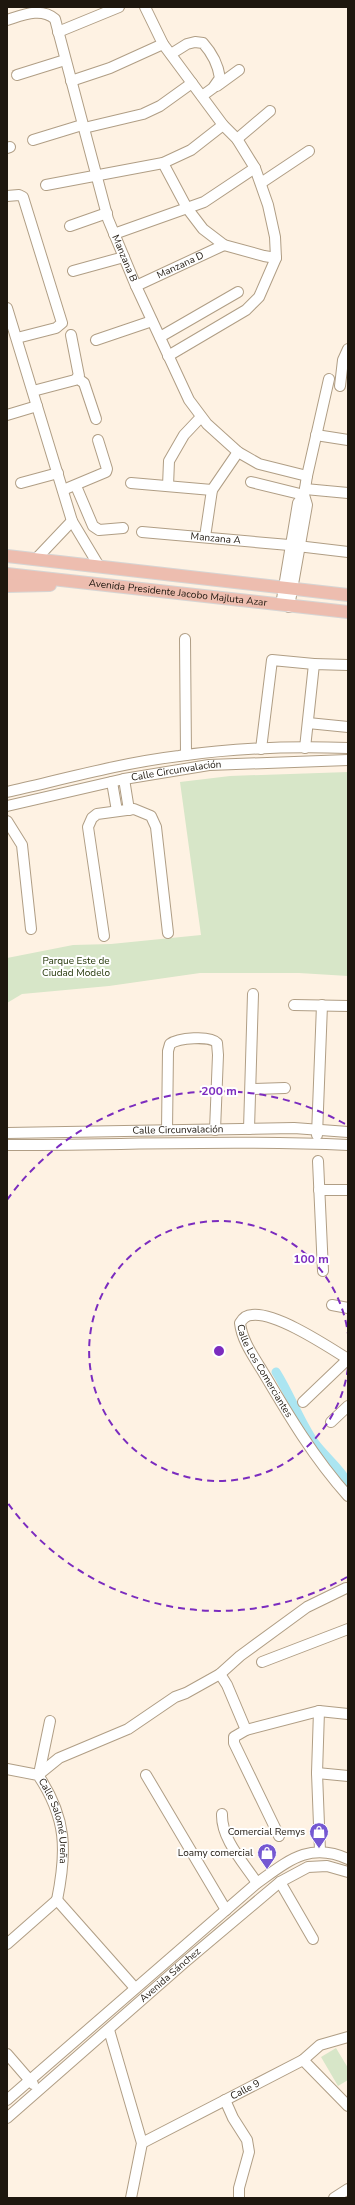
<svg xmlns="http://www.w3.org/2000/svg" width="355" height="2205" font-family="'Nunito Sans',sans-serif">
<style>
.green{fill:#d7e6c8}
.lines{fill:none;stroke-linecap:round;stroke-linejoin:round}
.canal{stroke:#abe5f1;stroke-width:9}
.minor-casing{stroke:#b09e85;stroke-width:12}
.major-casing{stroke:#d6d5d4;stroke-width:14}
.minor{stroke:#fff;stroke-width:10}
.major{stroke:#edbdaf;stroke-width:12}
.ring{fill:none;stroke:#7b2cbf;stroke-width:2;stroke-dasharray:7 5}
.labels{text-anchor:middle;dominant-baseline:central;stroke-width:4;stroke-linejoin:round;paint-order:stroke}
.street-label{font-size:10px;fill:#1e170e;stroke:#fff}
.park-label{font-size:10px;fill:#1e3102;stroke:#fff}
.poi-label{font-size:10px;fill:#1e170e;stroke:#fff;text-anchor:end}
.centre{fill:#7b2cbf;stroke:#fff;stroke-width:2}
.ring-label{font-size:12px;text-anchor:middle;font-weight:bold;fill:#7b2cbf;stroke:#fff;stroke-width:4;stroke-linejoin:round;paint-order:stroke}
</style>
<rect width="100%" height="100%" fill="#fef2e3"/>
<path class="green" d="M348,772V976L299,973H200L109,986L22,994L7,1003V958L73,945L111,944L201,935L180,782L230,776Z
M336,2048L348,2068V2080L338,2086L321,2057Z"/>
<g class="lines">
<path class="canal" d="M276,1372C290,1394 299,1420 314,1442C325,1457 339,1467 348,1483"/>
<g class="minor-casing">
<g id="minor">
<path d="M145,7L163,44L223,125L237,139L255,168L268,205L275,237L276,258L259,297L246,310L168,356"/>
<path id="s1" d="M7,20C23,15 41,7 55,19L108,219L136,286L189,400L207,424L238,452L259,464L307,476"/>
<path d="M58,32L119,7"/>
<path d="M171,54L187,44L195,42L203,43C212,53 218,64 220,78L213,88L202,96"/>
<path d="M17,75L65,60"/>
<path d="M71,81L110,68L163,44"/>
<path d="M217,86L239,70"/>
<path d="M84,128L143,114L160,106L192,83"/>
<path d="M237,139L270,111"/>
<path d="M33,140L82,125"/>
<path d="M7,148L10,147"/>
<path d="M163,163L187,208L203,229L224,245L264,256L276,258"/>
<path d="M261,183L309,151"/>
<path d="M46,185L163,163L191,150L223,125"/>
<path d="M7,196L19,195L23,197L62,323L56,328L17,338"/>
<path d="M70,226L107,213"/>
<path d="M114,234L204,202L255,168"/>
<path d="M73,271L124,257"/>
<path id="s2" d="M136,286L224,245"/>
<path d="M7,308L72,521L99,566"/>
<path d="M160,337L238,292"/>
<path d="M96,340L152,321"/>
<path d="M77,378L84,383L96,419"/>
<path d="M340,386L343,360L348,349"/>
<path d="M33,391L75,380L79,376L71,335"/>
<path d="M7,415L37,406"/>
<path d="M316,435L348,440"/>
<path d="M251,482L304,495"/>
<path d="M21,483L58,473"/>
<path d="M131,483L212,490"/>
<path d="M76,486L93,526L99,530L123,528"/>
<path d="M168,486L169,461L184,435L201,417"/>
<path d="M305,489L348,493"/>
<path d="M63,490L106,472L107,469L98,440"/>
<path id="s3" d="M142,532L289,545L348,552"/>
<path d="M205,537L212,490L238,452"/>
<path d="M36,559L72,521"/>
<path d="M281,605L298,503L304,495"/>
<path d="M289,607L307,505L304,495L307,476L329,379"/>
<path d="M185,639L186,755"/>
<path d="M308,723L348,727"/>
<path d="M305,748L314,664L348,665"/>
<path d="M261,749L272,660L314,664"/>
<path d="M124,779L129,810"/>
<path d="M112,782L117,811"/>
<path d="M7,792C64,779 121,763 179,756C234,748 292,746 348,748"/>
<path id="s4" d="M7,806L124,779L209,765L348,760"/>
<path d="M7,821L22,845L31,929"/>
<path d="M104,936L88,827L92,818L97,814L134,809L151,816L156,827L168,933"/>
<path d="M294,1005L348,1006"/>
<path d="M252,1089L285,1088"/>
<path d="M249,1129L253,994"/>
<path d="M167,1130L168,1051L170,1044C178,1038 210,1035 217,1043L218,1055L215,1130"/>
<path id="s5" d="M7,1133L294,1128L348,1132"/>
<path d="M317,1135L322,1005"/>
<path d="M7,1145C121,1145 234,1140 348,1145"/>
<path d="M318,1161L323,1271"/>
<path d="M319,1190H348"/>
<path d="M332,1305L348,1308"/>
<path id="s6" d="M348,1359C327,1346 276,1312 252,1315C246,1315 243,1318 240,1323C242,1341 254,1357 263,1372C289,1416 314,1458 348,1496"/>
<path d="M303,1402L348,1359"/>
<path d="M331,1422L348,1406"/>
<path d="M262,1662L348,1629"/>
<path d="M220,1674L227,1685L246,1730"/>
<path d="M319,1711L317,1773L320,1851"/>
<path id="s7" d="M7,1769L38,1775C67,1818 67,1851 57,1900"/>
<path d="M317,1773L348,1776"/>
<path d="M39,1774L50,1721"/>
<path d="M38,1775L59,1758L128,1729L175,1697L186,1693L220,1674L240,1656L307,1607L346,1588"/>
<path d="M146,1775L226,1910"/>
<path d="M222,1814C221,1839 244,1863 257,1883"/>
<path d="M279,1836L234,1743V1737L246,1730L319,1711L348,1714"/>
<path d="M280,1882L313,1939"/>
<path d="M57,1900L135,1988"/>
<path d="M7,1944L57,1900"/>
<path d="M109,2030L142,2143L131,2198"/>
<path d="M7,2054L33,2084"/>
<path d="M303,2060L348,2106"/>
<path d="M7,2100L257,1883C287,1862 309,1841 348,1859"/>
<path d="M225,2100L233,2118L247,2140L249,2152L239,2188V2198"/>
<path id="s8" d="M7,2118L185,1962L280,1882L308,1867L327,1866L348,1872"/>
<path id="s9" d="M142,2143L303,2060L320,2045L348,2037"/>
<path d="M334,2198L348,2189"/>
</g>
</g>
<g class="major-casing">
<g id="major">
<path d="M7,556L348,595"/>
<path id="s10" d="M7,574L348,612"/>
<path d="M7,586L50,585"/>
</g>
</g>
<use href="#minor" class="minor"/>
<use href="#major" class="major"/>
</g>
<g class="ring">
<path d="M348 1368A130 130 0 1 1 348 1334"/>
<path d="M347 1577A260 260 0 0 1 7 1502M7 1200A260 260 0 0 1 347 1125"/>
</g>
<defs>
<g id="shop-pin" transform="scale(1)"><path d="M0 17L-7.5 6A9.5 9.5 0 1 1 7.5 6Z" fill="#7558d2" stroke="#fff"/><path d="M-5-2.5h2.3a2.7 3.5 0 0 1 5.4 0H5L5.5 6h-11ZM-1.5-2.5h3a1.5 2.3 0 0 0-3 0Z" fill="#fff"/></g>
</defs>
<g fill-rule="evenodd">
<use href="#shop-pin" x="319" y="1832"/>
<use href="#shop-pin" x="267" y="1853"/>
</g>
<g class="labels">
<g class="street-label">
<text stroke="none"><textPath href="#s1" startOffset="300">Manzana B</textPath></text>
<text stroke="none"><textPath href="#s2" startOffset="49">Manzana D</textPath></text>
<text stroke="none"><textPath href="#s3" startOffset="74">Manzana A</textPath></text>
<text stroke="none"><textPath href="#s10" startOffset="172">Avenida Presidente Jacobo Majluta Azar</textPath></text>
<text stroke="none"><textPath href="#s4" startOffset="173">Calle Circunvalación</textPath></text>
<text stroke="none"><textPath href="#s5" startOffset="171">Calle Circunvalación</textPath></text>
<text stroke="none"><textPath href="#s6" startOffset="176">Calle Los Comerciantes</textPath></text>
<text stroke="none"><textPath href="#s7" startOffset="81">Calle Salomé Ureña</textPath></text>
<text stroke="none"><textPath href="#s8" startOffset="217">Avenida Sánchez</textPath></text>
<text stroke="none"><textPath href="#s9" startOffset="116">Calle 9</textPath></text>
</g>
<g class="park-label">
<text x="76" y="961">Parque Este de<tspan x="76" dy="12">Ciudad Modelo</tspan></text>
</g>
<g class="poi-label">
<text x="305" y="1832">Comercial Remys</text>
<text x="253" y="1853">Loamy comercial</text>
</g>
</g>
<circle cx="219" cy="1351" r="6" class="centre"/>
<g class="ring-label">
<text x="219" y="1095">200 m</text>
<text x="311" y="1263">100 m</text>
</g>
<rect width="355" height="2205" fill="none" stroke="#1e170e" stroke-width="16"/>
</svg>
